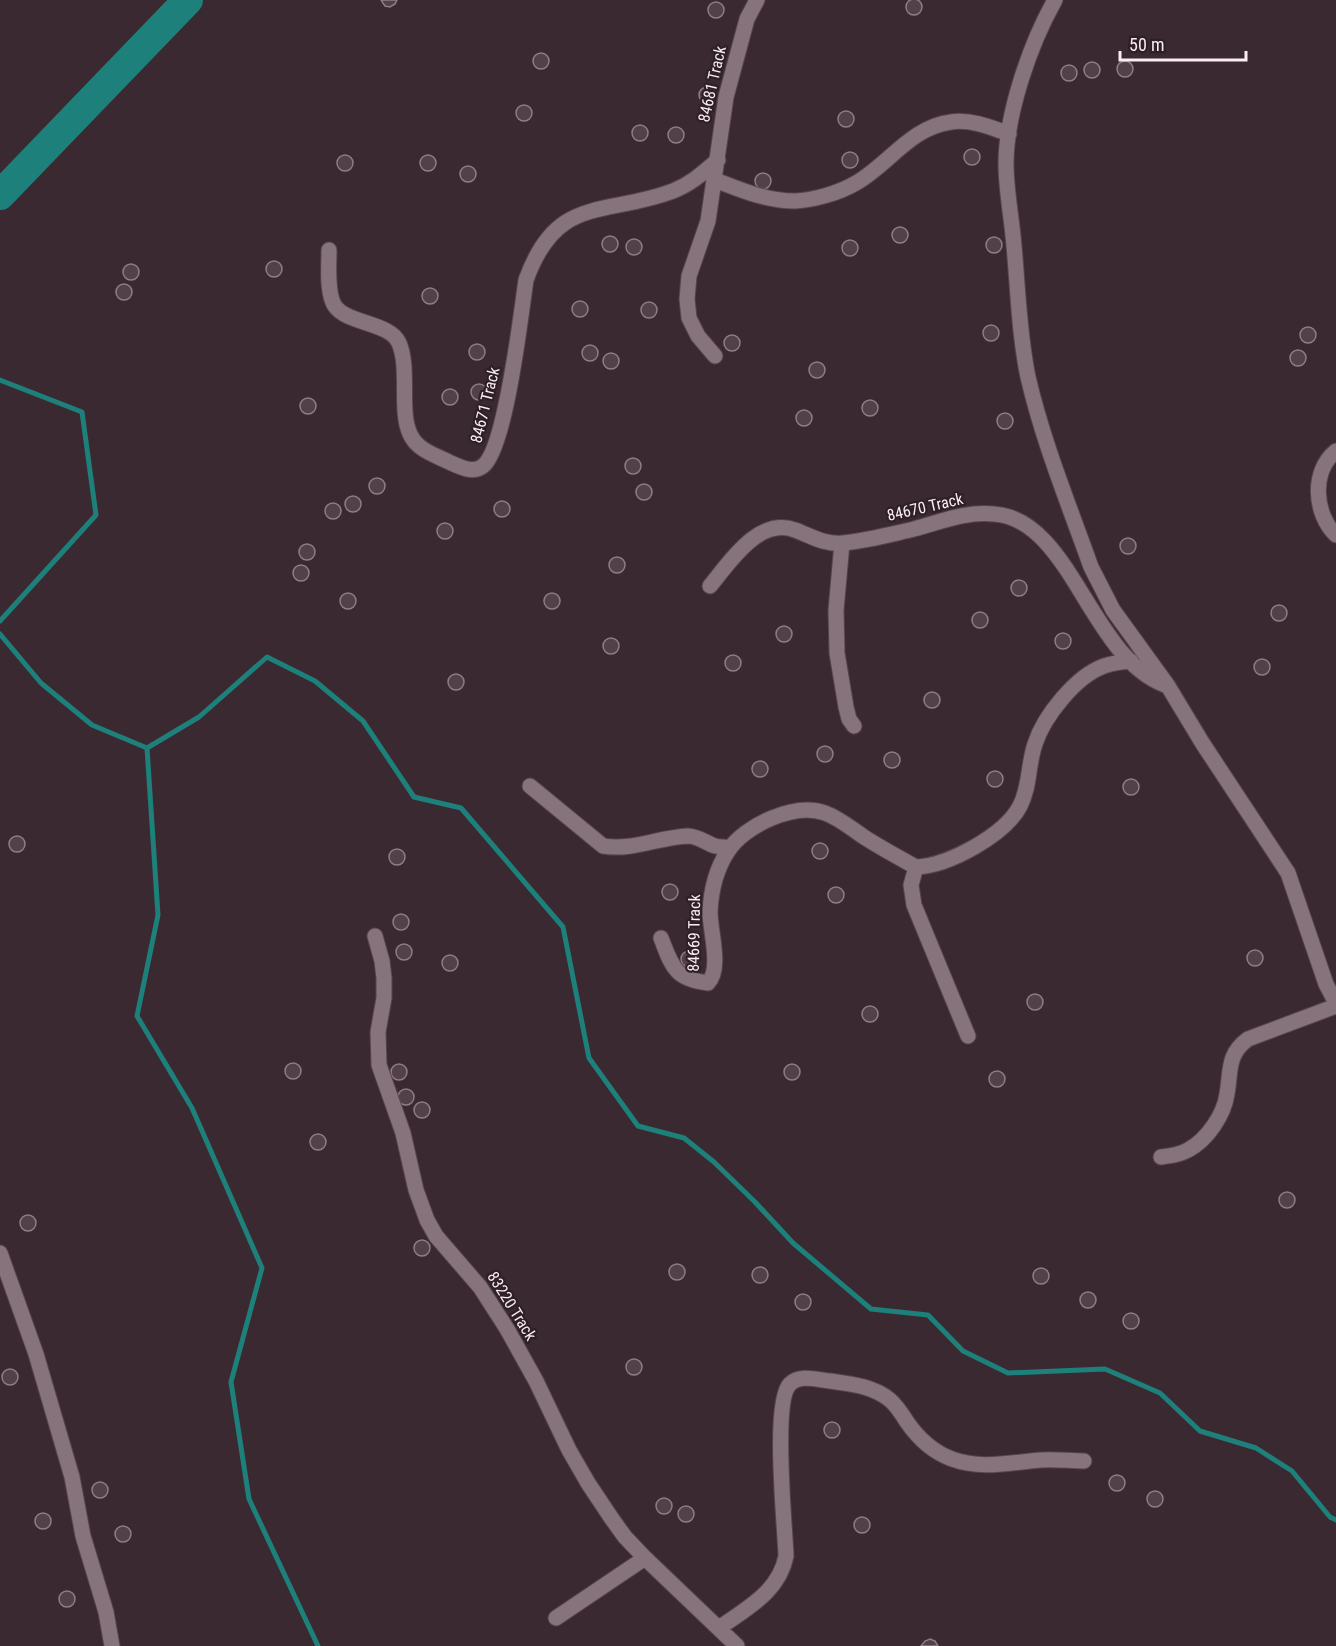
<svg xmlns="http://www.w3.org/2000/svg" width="1336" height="1646" font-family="'Roboto Condensed',sans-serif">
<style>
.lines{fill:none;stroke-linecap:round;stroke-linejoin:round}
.stream{stroke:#1d807b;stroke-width:5}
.river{stroke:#1d807b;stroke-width:30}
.building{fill:#534149;stroke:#907c85;stroke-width:1.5}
.minor-casing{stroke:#54464c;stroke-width:17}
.minor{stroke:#87737b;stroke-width:15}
.labels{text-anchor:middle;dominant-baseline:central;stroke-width:4.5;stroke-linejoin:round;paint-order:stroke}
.street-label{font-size:16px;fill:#f8edf1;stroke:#2f1f26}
</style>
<rect width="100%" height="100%" fill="#3a2930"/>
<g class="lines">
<path class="stream" d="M0,380L82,412L96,515L0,621
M0,634L41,683L92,725L147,748L199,717L267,657L315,681L363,721L414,797L461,808L563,927L589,1058L638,1126L684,1138L714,1162L755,1202L793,1243L871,1309L928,1315L963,1351L1008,1373L1105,1369L1160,1393L1200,1431L1256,1448L1292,1471L1330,1517L1336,1520
M147,748L158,915L137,1016L192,1108L262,1268L231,1382L249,1499L318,1646"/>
<path class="river" d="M0,195L188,0"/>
</g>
<path class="building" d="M906 7a8 8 0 1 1 16 0a8 8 0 1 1-16 0Z
M381,0H397L395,4L390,7L385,6Z
M708 10a8 8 0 1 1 16 0a8 8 0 1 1-16 0Z
M533 61a8 8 0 1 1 16 0a8 8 0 1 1-16 0Z
M1117 69a8 8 0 1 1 16 0a8 8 0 1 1-16 0Z
M1084 70a8 8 0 1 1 16 0a8 8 0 1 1-16 0Z
M1061 73a8 8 0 1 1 16 0a8 8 0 1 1-16 0Z
M699 95a8 8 0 1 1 16 0a8 8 0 1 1-16 0Z
M516 113a8 8 0 1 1 16 0a8 8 0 1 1-16 0Z
M838 119a8 8 0 1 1 16 0a8 8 0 1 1-16 0Z
M632 133a8 8 0 1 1 16 0a8 8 0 1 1-16 0Z
M668 135a8 8 0 1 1 16 0a8 8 0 1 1-16 0Z
M964 157a8 8 0 1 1 16 0a8 8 0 1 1-16 0Z
M842 160a8 8 0 1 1 16 0a8 8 0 1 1-16 0Z
M337 163a8 8 0 1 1 16 0a8 8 0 1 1-16 0Z
M420 163a8 8 0 1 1 16 0a8 8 0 1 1-16 0Z
M460 174a8 8 0 1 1 16 0a8 8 0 1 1-16 0Z
M755 181a8 8 0 1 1 16 0a8 8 0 1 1-16 0Z
M892 235a8 8 0 1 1 16 0a8 8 0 1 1-16 0Z
M602 244a8 8 0 1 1 16 0a8 8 0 1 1-16 0Z
M986 245a8 8 0 1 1 16 0a8 8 0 1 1-16 0Z
M626 247a8 8 0 1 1 16 0a8 8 0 1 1-16 0Z
M842 248a8 8 0 1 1 16 0a8 8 0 1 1-16 0Z
M266 269a8 8 0 1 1 16 0a8 8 0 1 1-16 0Z
M123 272a8 8 0 1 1 16 0a8 8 0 1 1-16 0Z
M116 292a8 8 0 1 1 16 0a8 8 0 1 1-16 0Z
M422 296a8 8 0 1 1 16 0a8 8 0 1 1-16 0Z
M572 309a8 8 0 1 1 16 0a8 8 0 1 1-16 0Z
M641 310a8 8 0 1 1 16 0a8 8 0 1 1-16 0Z
M983 333a8 8 0 1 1 16 0a8 8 0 1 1-16 0Z
M1300 335a8 8 0 1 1 16 0a8 8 0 1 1-16 0Z
M724 343a8 8 0 1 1 16 0a8 8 0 1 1-16 0Z
M469 352a8 8 0 1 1 16 0a8 8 0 1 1-16 0Z
M582 353a8 8 0 1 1 16 0a8 8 0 1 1-16 0Z
M1290 358a8 8 0 1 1 16 0a8 8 0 1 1-16 0Z
M603 361a8 8 0 1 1 16 0a8 8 0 1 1-16 0Z
M809 370a8 8 0 1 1 16 0a8 8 0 1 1-16 0Z
M471 392a8 8 0 1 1 16 0a8 8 0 1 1-16 0Z
M442 397a8 8 0 1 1 16 0a8 8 0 1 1-16 0Z
M300 406a8 8 0 1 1 16 0a8 8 0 1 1-16 0Z
M862 408a8 8 0 1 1 16 0a8 8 0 1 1-16 0Z
M796 418a8 8 0 1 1 16 0a8 8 0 1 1-16 0Z
M997 421a8 8 0 1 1 16 0a8 8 0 1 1-16 0Z
M625 466a8 8 0 1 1 16 0a8 8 0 1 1-16 0Z
M369 486a8 8 0 1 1 16 0a8 8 0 1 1-16 0Z
M636 492a8 8 0 1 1 16 0a8 8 0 1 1-16 0Z
M345 504a8 8 0 1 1 16 0a8 8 0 1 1-16 0Z
M494 509a8 8 0 1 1 16 0a8 8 0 1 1-16 0Z
M325 511a8 8 0 1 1 16 0a8 8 0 1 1-16 0Z
M437 531a8 8 0 1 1 16 0a8 8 0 1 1-16 0Z
M1120 546a8 8 0 1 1 16 0a8 8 0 1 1-16 0Z
M299 552a8 8 0 1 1 16 0a8 8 0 1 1-16 0Z
M609 565a8 8 0 1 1 16 0a8 8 0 1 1-16 0Z
M293 573a8 8 0 1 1 16 0a8 8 0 1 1-16 0Z
M1011 588a8 8 0 1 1 16 0a8 8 0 1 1-16 0Z
M340 601a8 8 0 1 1 16 0a8 8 0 1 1-16 0Z
M544 601a8 8 0 1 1 16 0a8 8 0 1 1-16 0Z
M1271 613a8 8 0 1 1 16 0a8 8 0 1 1-16 0Z
M972 620a8 8 0 1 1 16 0a8 8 0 1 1-16 0Z
M776 634a8 8 0 1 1 16 0a8 8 0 1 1-16 0Z
M1055 641a8 8 0 1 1 16 0a8 8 0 1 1-16 0Z
M603 646a8 8 0 1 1 16 0a8 8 0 1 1-16 0Z
M725 663a8 8 0 1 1 16 0a8 8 0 1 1-16 0Z
M1254 667a8 8 0 1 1 16 0a8 8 0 1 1-16 0Z
M448 682a8 8 0 1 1 16 0a8 8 0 1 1-16 0Z
M924 700a8 8 0 1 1 16 0a8 8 0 1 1-16 0Z
M817 754a8 8 0 1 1 16 0a8 8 0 1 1-16 0Z
M884 760a8 8 0 1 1 16 0a8 8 0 1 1-16 0Z
M752 769a8 8 0 1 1 16 0a8 8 0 1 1-16 0Z
M987 779a8 8 0 1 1 16 0a8 8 0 1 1-16 0Z
M1123 787a8 8 0 1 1 16 0a8 8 0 1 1-16 0Z
M9 844a8 8 0 1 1 16 0a8 8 0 1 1-16 0Z
M812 851a8 8 0 1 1 16 0a8 8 0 1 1-16 0Z
M389 857a8 8 0 1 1 16 0a8 8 0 1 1-16 0Z
M662 892a8 8 0 1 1 16 0a8 8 0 1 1-16 0Z
M828 895a8 8 0 1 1 16 0a8 8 0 1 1-16 0Z
M393 922a8 8 0 1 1 16 0a8 8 0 1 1-16 0Z
M396 952a8 8 0 1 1 16 0a8 8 0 1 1-16 0Z
M1247 958a8 8 0 1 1 16 0a8 8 0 1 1-16 0Z
M681 959a8 8 0 1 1 16 0a8 8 0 1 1-16 0Z
M442 963a8 8 0 1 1 16 0a8 8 0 1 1-16 0Z
M1027 1002a8 8 0 1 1 16 0a8 8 0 1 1-16 0Z
M862 1014a8 8 0 1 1 16 0a8 8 0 1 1-16 0Z
M285 1071a8 8 0 1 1 16 0a8 8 0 1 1-16 0Z
M391 1072a8 8 0 1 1 16 0a8 8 0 1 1-16 0Z
M784 1072a8 8 0 1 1 16 0a8 8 0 1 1-16 0Z
M989 1079a8 8 0 1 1 16 0a8 8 0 1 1-16 0Z
M398 1097a8 8 0 1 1 16 0a8 8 0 1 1-16 0Z
M414 1110a8 8 0 1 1 16 0a8 8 0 1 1-16 0Z
M310 1142a8 8 0 1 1 16 0a8 8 0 1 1-16 0Z
M1279 1200a8 8 0 1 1 16 0a8 8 0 1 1-16 0Z
M20 1223a8 8 0 1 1 16 0a8 8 0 1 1-16 0Z
M414 1248a8 8 0 1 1 16 0a8 8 0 1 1-16 0Z
M669 1272a8 8 0 1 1 16 0a8 8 0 1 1-16 0Z
M752 1275a8 8 0 1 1 16 0a8 8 0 1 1-16 0Z
M1033 1276a8 8 0 1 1 16 0a8 8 0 1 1-16 0Z
M1080 1300a8 8 0 1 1 16 0a8 8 0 1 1-16 0Z
M795 1302a8 8 0 1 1 16 0a8 8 0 1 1-16 0Z
M1123 1321a8 8 0 1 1 16 0a8 8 0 1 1-16 0Z
M626 1367a8 8 0 1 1 16 0a8 8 0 1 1-16 0Z
M2 1377a8 8 0 1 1 16 0a8 8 0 1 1-16 0Z
M824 1430a8 8 0 1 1 16 0a8 8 0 1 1-16 0Z
M1109 1483a8 8 0 1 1 16 0a8 8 0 1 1-16 0Z
M92 1490a8 8 0 1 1 16 0a8 8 0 1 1-16 0Z
M1147 1499a8 8 0 1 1 16 0a8 8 0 1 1-16 0Z
M656 1506a8 8 0 1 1 16 0a8 8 0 1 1-16 0Z
M678 1514a8 8 0 1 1 16 0a8 8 0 1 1-16 0Z
M35 1521a8 8 0 1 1 16 0a8 8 0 1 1-16 0Z
M854 1525a8 8 0 1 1 16 0a8 8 0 1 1-16 0Z
M115 1534a8 8 0 1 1 16 0a8 8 0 1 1-16 0Z
M59 1599a8 8 0 1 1 16 0a8 8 0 1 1-16 0Z
M930,1639L935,1641L938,1646H921L925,1641Z"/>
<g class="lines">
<g class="minor-casing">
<path id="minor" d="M1055,0C1030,44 1006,114 1006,164C1006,191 1012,219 1014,246C1018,289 1019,334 1028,377C1043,442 1069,505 1091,567L1113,610L1168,686L1203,744L1288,873L1326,984L1336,1003
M715,180C741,190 766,201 795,201C814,200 839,193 856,183C889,164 911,127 951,122C971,119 990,127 1009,134
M329,250C329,265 327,285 332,300C339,325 389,320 399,343C410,368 399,411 410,434C417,450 435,455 449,462C460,467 473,474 483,466C506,448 521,313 526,280C557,194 604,217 673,191C691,184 704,172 718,160
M715,356L698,336L689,318L687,299L689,276L708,221L726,97L747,19L757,0
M1336,451C1311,471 1314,514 1336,535
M842,543L836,610L837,653L846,707L849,719L854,726
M710,586C729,563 759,516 795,530C811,536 825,545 843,543C865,541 888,535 910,530C938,523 964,511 994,514C1071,519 1090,657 1165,685
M530,786L603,846C633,851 659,837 688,836C698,836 706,843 715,846C720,847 725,847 729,848
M916,867L911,885L914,905L968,1036
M375,936L382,961L384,978V998L378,1032L379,1065L403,1133L416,1190L427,1220L436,1236L480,1287L507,1329L536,1381L569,1450L588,1483L612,1519L625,1537L645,1558L737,1646
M661,938C672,966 674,979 708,983C722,969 710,931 710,912C711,890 716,869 728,851C745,825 795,802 825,813C839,818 852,829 864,837C881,848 898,857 916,867C948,866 1005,835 1020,806C1030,787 1028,764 1035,744C1044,716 1076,676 1104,666C1112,663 1122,662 1131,661
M1161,1157C1170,1156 1179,1155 1188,1150C1207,1140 1224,1115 1227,1094C1231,1071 1227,1054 1248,1039L1336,1006
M0,1253L36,1354L72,1477L83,1536L106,1612L112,1646
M556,1618L645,1558
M719,1628C747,1608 779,1592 786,1556C785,1526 772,1401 790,1384C800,1374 818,1380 830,1381C851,1384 873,1386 890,1400C897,1406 902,1414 907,1422C918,1438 933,1452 952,1459C982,1470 1011,1462 1042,1460C1056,1459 1070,1461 1084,1461"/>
</g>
<use href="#minor" class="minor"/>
</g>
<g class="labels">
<g class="street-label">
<text transform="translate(712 84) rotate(-77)">84681 Track</text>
<text transform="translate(485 405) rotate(-76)">84671 Track</text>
<text transform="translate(925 507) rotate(-13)">84670 Track</text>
<text transform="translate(694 933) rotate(-89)">84669 Track</text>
<text transform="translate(512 1306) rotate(58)">83220 Track</text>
</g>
</g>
<path d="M1120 51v9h126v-9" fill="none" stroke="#f8edf1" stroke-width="3"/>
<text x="1129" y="51" font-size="18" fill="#f8edf1" stroke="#2f1f26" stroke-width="4.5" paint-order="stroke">50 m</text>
</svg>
